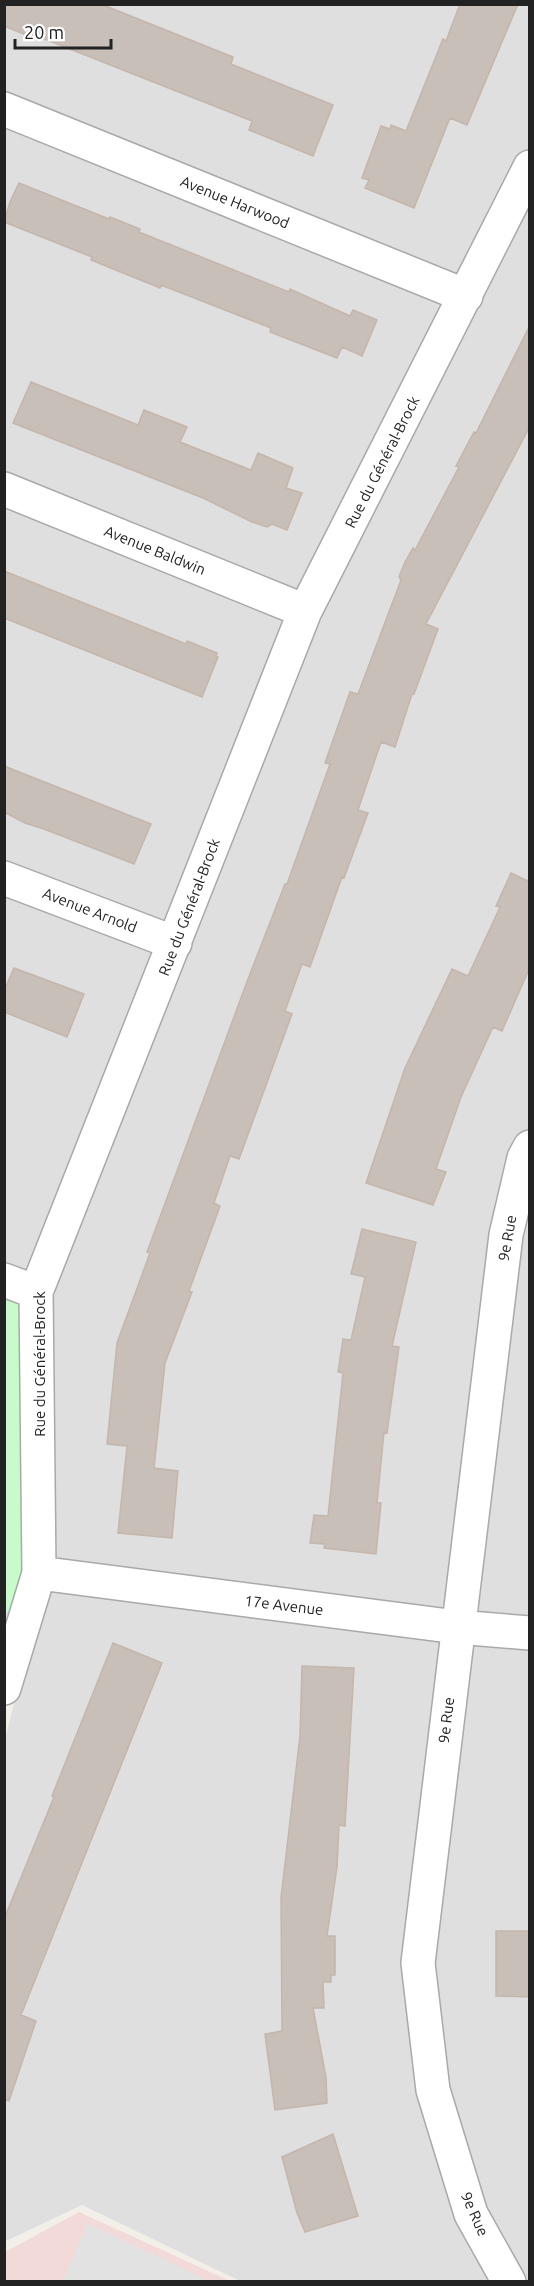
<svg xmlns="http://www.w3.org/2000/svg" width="534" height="2286" font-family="Ubuntu,sans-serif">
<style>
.residential{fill:#e0dfdf}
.commercial{fill:#f2dad9}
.park{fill:#c8facc}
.parking{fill:#e2e2e2}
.building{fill:#c7bfb8;stroke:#c4b6ab;stroke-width:1.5}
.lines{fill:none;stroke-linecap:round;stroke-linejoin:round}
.minor-casing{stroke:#a9a9a9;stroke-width:36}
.minor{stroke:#fff;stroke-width:33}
.labels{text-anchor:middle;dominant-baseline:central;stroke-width:4.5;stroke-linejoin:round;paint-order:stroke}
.street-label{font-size:15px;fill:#222;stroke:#fff}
</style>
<rect width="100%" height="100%" fill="#f2efe9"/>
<path class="residential" d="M5,5H529V2281H240L82,2205L8,2240L5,2239L4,1744L31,1634L4,1623Z"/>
<path class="commercial" d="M79,2212L230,2281L5,2282V2252Z"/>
<path class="park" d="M4,1278L36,1292L26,1619L5,1610Z"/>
<path class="parking" d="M87,2223L208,2281H63Z"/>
<path class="building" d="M4,4H101L233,57L231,64L333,105L313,156L249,130L252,121L32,34L31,37L4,26Z
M460,4H518L467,125L450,118L414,208L365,188L369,180L362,178L381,126L390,129L391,125L406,131L443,39L446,41Z
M19,183L109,219L110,217L140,229L139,232L289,292L290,289L350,316L353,310L377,320L362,356L342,347L337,358L270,332L271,328L161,285L160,288L91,260L92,257L4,222L10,202Z
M530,325V426L426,624L438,629L414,694H412L395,747L381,742L358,810L368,813L344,878L342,877L310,967L302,964L285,1011L292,1014L239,1159L230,1156L214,1203L220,1206L189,1291L192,1292L165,1363L154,1468L178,1471L172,1538L118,1533L127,1446L107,1444L117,1343L150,1253L147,1252L248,979L285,884H287L330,764L325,763L350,692L358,694L401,580L399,577L405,562L413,548L415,550L442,499L459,467L456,466L474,432L476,433Z
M31,382L138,425L144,410L187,427L180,442L251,470L258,453L293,468L286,488L302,493L287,530L272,524L267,527L252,522L203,498L13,423Z
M4,571L186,644L187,641L217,653L216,656L218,657L202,697L4,618Z
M4,766L151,824L134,864L44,829L25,823L4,812Z
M511,873L530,882V967L502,1031L493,1027L461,1097L436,1169L446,1172L433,1205L366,1183L405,1068L452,969L468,976L500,907L496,906Z
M14,968L84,994L67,1037L4,1012V991Z
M362,1229L416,1242L392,1346L399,1347L387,1433L384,1432L377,1503H381L376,1554L324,1548L325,1544L310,1543L314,1515L328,1516L343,1373L338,1372L343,1339L351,1340L365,1277L351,1274Z
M113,1643L162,1663L21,2015L36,2021L9,2101L4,2100V1919L54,1797L52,1796Z
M302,1666L354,1668L345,1826L339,1825L337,1867L327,1936H335V1975H331V1982H323L324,2008H313L326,2077L327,2103L275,2110L265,2034L282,2031L281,1898L300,1736Z
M496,1931H530V1997L496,1996Z
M333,2134L358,2216L305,2232L297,2213L282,2157Z"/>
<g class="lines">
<g class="minor-casing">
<path id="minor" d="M4,109L466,296
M4,489L305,611
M4,878L175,943
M4,1280L36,1292
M39,1573L457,1627L530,1633
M4,1688L39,1573L36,1292L305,611L530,167
M509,2282L471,2214L433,2090L418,1963L506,1235L524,1158L530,1147"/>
</g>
<use href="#minor" class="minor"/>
</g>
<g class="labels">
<g class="street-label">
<text transform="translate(235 202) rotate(22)">Avenue Harwood</text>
<text transform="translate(382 462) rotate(-63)">Rue du Général-Brock</text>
<text transform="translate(155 550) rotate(22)">Avenue Baldwin</text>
<text transform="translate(189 907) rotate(-69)">Rue du Général-Brock</text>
<text transform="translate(90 910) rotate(21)">Avenue Arnold</text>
<text transform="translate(507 1238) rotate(-80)">9e Rue</text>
<text transform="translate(39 1364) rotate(-90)">Rue du Général-Brock</text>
<text transform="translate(284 1605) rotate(7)">17e Avenue</text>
<text transform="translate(446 1720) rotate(-83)">9e Rue</text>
<text transform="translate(475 2214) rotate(66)">9e Rue</text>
</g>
</g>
<rect width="534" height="2286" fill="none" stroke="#222222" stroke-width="12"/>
<path d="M15 39v9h96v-9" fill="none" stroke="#222222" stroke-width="3"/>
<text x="24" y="39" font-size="18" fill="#222222" stroke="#ffffff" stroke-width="4.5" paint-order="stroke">20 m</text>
</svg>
